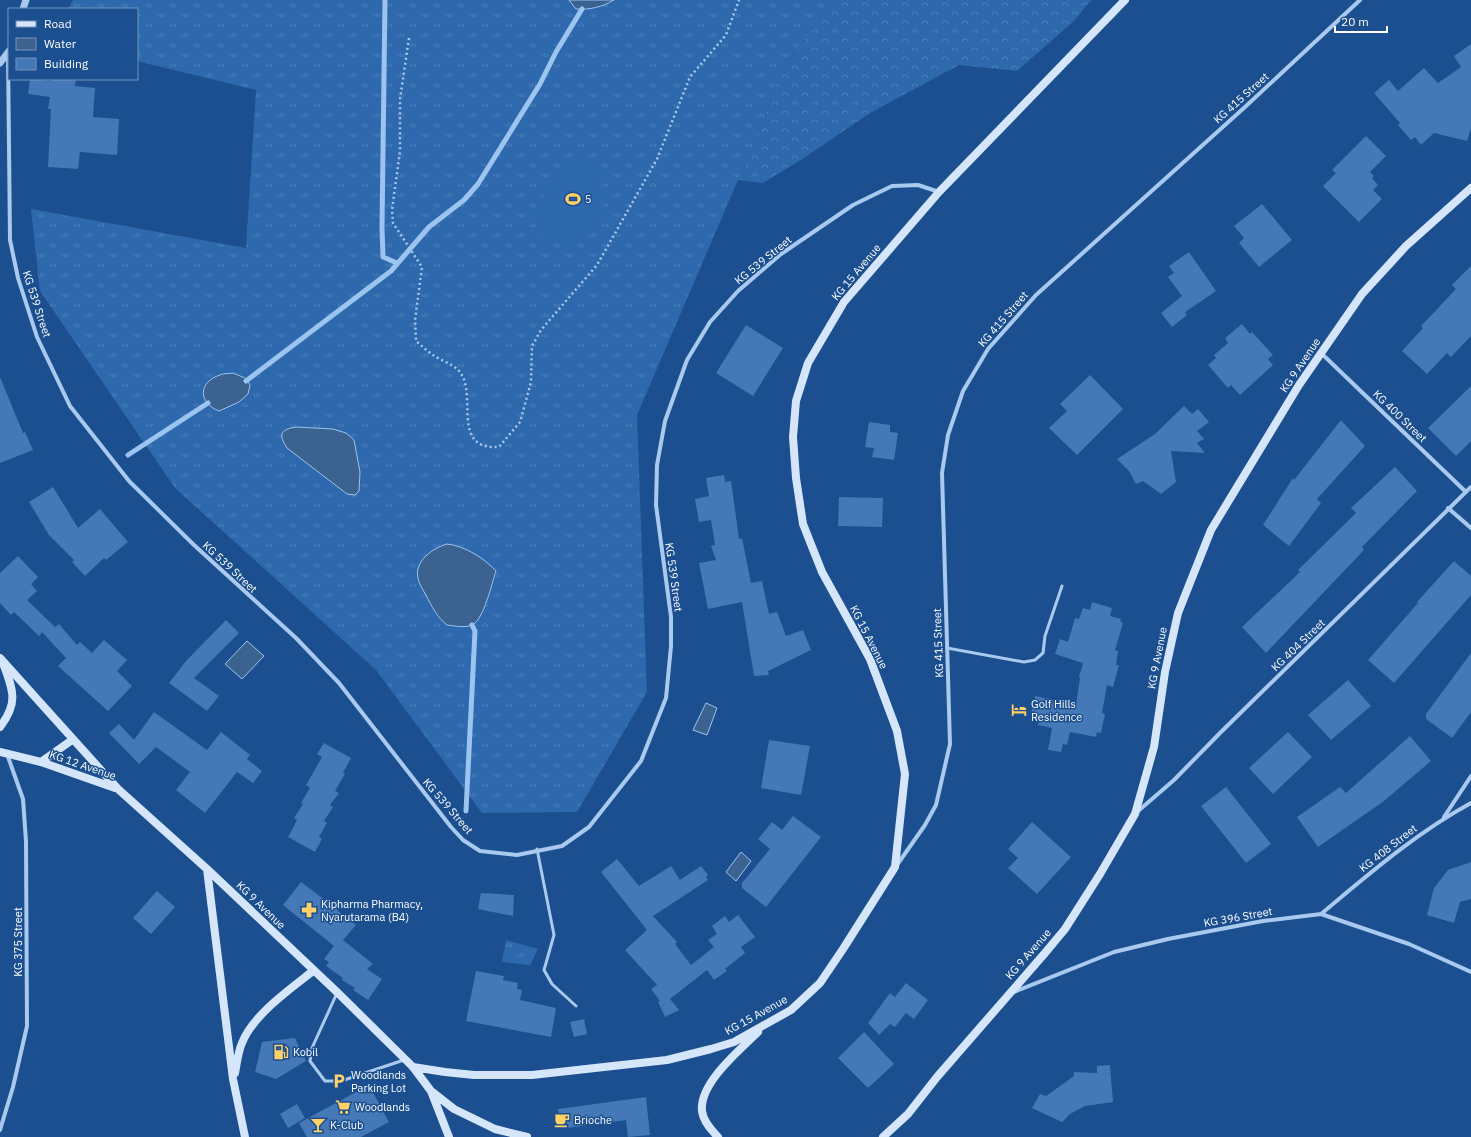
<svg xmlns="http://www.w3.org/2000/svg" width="1471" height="1137" font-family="'IBM Plex Sans',sans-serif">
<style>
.grass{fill:url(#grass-tufts)}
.forest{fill:url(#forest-crowns)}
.pitch{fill:#2e69ad}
.water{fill:#3c6290;stroke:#9cc4f0}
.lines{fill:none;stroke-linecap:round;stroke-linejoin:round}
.stream{stroke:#9cc4f0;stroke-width:5}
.building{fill:#4478b7}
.path{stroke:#a9c9ee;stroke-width:2.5;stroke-dasharray:2 3;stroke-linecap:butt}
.service{stroke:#a9c9ee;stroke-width:3}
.minor{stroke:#a9c9ee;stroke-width:4}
.tertiary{stroke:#a9c9ee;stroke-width:7}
.secondary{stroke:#d6e6fa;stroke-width:8}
.labels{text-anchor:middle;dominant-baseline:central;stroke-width:3;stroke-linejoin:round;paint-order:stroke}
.street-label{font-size:11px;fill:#fff;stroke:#1b4f8f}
.poi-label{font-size:11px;fill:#fff;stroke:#1b4f8f;text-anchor:start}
</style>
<defs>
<pattern id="grass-tufts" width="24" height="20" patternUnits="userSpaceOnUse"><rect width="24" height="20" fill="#2e69ad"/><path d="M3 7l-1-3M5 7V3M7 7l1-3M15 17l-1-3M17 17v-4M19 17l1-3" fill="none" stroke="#4d80b9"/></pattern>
<pattern id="forest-crowns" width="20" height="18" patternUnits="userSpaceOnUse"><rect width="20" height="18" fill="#2e69ad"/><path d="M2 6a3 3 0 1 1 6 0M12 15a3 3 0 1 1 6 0" fill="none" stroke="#4d80b9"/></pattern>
</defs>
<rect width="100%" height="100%" fill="#1b4f8f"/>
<path class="grass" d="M73,0H834L780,72L759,137L738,180L637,415L647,692L577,812L482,813L376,670L175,488L40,291L31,209L246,248L256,90L137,61V9H68Z
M506,940L538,949L530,965L502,962Z"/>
<path class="forest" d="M834,0H1091L1074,21L1017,71L959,65L870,113L804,158L763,183L738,180L759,137L780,72Z"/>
<path class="pitch" d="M582,160C585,161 590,162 593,164C603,172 607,192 603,205C599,218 589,231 579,240C563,243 536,244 535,220C535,214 539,206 542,200C547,187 557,171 570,164C573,162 578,161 582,160Z"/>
<path class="water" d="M569,0H614C602,7 590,10 576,9Z
M233,373L245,378L250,385L248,394L239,402L219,411C198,403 198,382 220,375C223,373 229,374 233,373Z
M296,427L333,429L346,433L354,440L360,472L359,491L355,495L347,494L287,448C279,435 279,430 296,427Z
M447,544C465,546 484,558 496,571C492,582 484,620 472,625C465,628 455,626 447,625C437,617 432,607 426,595C423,590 419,584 418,578C414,561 433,548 447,544Z
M247,641L264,656L242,679L225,664Z
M706,703L717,708L707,735L693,730Z
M741,852L751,861L736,881L726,872Z"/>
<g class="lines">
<path class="stream" d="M385,0L382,228L383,257L397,263
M246,381L391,271L429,227L464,200L478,184L540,84L556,52L582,9
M128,455L208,403
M466,811L475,631L472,625"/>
</g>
<path class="building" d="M1471,44V128L1467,141L1434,133L1421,145L1415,137L1411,140L1398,125L1400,123L1374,93L1389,80L1398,91L1424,68L1438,83L1461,67L1454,56Z
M30,79L51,81V79H76L75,86L95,88L93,117L119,119L117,155L80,152L78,169L48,167L51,109H48L50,97L28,94Z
M1366,136L1386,156L1370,172L1374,176L1372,178L1378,185L1373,190L1382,199L1359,222L1323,186L1336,173L1332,170Z
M1262,204L1292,240L1259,267L1239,243L1244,238L1234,226Z
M1189,252L1216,291L1185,312L1187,315L1172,327L1161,313L1182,296L1168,277L1174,273L1169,266Z
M1471,266V336L1451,357L1447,353L1427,374L1402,351L1423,328L1421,326L1456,289L1452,285Z
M1242,324L1250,334L1252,332L1273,355L1268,359L1273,365L1240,395L1231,385L1228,388L1208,365L1216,358L1214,355L1228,343L1225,338Z
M746,325L783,348L753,396L716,373Z
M1090,375L1123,409L1077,455L1049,428L1067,411L1060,404Z
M0,377L23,433L25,432L33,450L0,463Z
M1471,386V441L1456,456L1428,428Z
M1184,406L1192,414L1198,409L1209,422L1197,431L1204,439L1197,443L1205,453L1171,451L1176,482L1161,494L1143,481L1136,484L1129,471L1117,459L1155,434Z
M1341,420L1365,446L1317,499L1321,503L1289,546L1263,525L1293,478L1294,480Z
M869,422L890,425V432L898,433L894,460L872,457L874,448L865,447Z
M1395,467L1417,491L1362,547L1364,550L1266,653L1242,627L1300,572L1298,570L1356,513L1351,508Z
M724,475L725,482L731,481L739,539L742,538L751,583L762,581L769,614L777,612L786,636L803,630L811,650L768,671L769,675L754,676L742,602L708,609L699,563L716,560L711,546L715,545L711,520L699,522L695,499L709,496L706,478Z
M53,487L78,528L100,509L128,542L106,560L104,558L85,576L72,562L74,560L49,535L29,502Z
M839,497L883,498L882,527L838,526Z
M18,556L38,577L31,584L37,591L27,600L55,627L59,624L77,645L80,642L92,653L104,640L127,660L117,671L132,686L108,711L58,666L66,658L42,632L39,636L14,612L11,615L0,603V573Z
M1454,561L1471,576V595L1394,683L1368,660L1418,603L1417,602Z
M1092,602L1112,608L1110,616L1121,619L1120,621L1123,623L1115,650L1118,651L1116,665H1119L1113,687L1107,685L1102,713L1105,714L1101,733L1097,732L1096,737L1070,732L1067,745L1063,744L1061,752L1048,750L1052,728L1038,725L1040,716L1031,714L1035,696L1076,704L1080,678L1079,677L1083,663L1055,654L1060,639L1068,642L1075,618L1079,619L1083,608L1090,610Z
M226,620L239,633L194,678L219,696L207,711L169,683L186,661Z
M1471,653V712L1452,738L1426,719V714Z
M1348,680L1371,706L1331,740L1308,715Z
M154,712L207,750L221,732L250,755L247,759L262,771L253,783L237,772L205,813L176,790L190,772L156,747L139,764L109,733L119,724L134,740Z
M1288,732L1312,757L1273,794L1249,768Z
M1410,736L1431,761L1384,801L1318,847L1297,817L1340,787L1346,793Z
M769,740L810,746L801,795L761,788Z
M324,743L351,758L343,773L345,774L335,791L339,793L330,805L333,807L324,821L327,823L319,837L322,839L315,852L288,837L297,820L294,818L303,804L301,803L310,788L306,785L322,757L317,754Z
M1226,787L1271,844L1246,863L1201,806Z
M793,816L821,837L766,907L742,888V883L770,849L758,839L772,822L782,830Z
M1032,822L1071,857L1037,894L1008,868L1018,858L1008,849Z
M617,859L639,886L671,866L680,880L701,866L708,875L706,877L708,880L653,916L677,942L675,944L691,965L714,947L708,940L717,934L712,926L725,916L729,922L738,915L755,937L741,947L745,953L725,969L727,971L714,980L707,970L670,999L679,1010L665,1017L658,1002L660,1001L651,989L657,985L625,950L647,930L601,872Z
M1471,862V899L1460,902L1454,923L1427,915L1434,888L1448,870Z
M301,882L325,900L334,903L338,911L356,925L343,940L373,964L367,969L382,979L368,1000L353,990L355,988L342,980L343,978L326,966L329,962L324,959L334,946L283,905Z
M157,891L175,907L151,934L133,918Z
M481,893L514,895L513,916L478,909Z
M476,971L504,976L503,980L518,983L517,989L522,990L520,1000L556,1008L551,1037L466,1021Z
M906,983L928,1000L914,1019L906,1013L895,1027L890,1024L879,1035L868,1023L890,993L895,997Z
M584,1019L587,1034L574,1037L570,1022Z
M864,1032L894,1064L868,1088L838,1058Z
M295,1038L306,1061L276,1079L255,1072L262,1042Z
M1110,1065L1113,1102L1085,1106L1070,1114L1062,1122L1032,1108L1040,1094L1046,1096L1074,1076V1072L1097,1073V1066Z
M369,1085L389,1122L361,1137H307L299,1123Z
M646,1097L650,1135L628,1137L626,1120L560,1129L558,1109Z
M297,1104L305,1118L288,1128L280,1114Z"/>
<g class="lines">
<path class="path" d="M409,38L400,99V151L392,210L393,223L422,267L415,320L416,341C422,346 427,351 433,355C440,360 453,364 459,371C479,393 449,450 499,447L520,422L531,382L532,346L541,330L597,265L657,159L690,77L726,35L739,0"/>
<path class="service" d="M947,648L1024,662L1035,660L1043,653L1045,636L1062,586
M537,849L554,935L544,970L552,984L576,1006
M337,993L312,1048L310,1061L325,1081H341L404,1060"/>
<path class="minor" d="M8,53L10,240L18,278L37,337L70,406L129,481L194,545L296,638L339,683L451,827L463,840L480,851L517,855L562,846L589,827L641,761L666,698L671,646V617L656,505L657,465L665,421L687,360L710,322L738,291L781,254L853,205L892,186L918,185L939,192
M1321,353L1466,492
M1448,508L1471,528
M1137,812L1174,780L1221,732L1471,487
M1444,817L1471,776
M897,865L925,825L936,805L950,744L942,473L948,435L963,391L988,349L1036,295L1245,107L1360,0
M1321,914C1369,874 1416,833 1471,803
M1014,992L1114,952L1168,939L1263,921L1321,914L1409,944L1471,972
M0,1130L13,1087L27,1026L26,841L23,799L7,754"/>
<path class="tertiary" d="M23,9L26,0
M0,63L9,51"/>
<path class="secondary" d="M0,658L118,789L207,869L338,993L413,1067L431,1091L454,1109L495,1129L527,1137
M0,727C19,702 13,690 3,663
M0,752L41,762L115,788
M41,762L72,740
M207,869L233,1079L245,1137
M413,1067L445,1072L474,1075H532L667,1060L711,1049L734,1042L791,1010L820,983L843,949L895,867L905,774L897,731L870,659L822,572L803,524L796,478L793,437L796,401L808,363L844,302L939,192L1125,0
M235,1073C237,1063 238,1052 242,1043C253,1015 290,989 313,971
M431,1091L449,1137
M718,1137C711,1130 703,1121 702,1111C699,1083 740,1050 758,1032
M883,1137L908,1114L937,1077L1045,953L1065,929L1100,874L1135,814L1154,747L1165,672L1178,613L1211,530L1299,385L1362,294L1406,246L1471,188"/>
</g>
<defs>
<g id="stadium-bare" transform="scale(1.2)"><path d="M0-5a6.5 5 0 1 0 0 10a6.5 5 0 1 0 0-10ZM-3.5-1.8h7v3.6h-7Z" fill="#ffd166" stroke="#1b4f8f" stroke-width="2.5" paint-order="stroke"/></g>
<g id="hotel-bare" transform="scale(1.2)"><path d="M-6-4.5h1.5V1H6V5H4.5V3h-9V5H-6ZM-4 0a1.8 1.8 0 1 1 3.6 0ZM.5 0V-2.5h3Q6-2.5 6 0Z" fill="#ffd166" stroke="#1b4f8f" stroke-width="2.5" paint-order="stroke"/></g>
<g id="pharmacy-bare" transform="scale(1.2)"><path d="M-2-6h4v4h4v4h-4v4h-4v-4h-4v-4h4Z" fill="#ffd166" stroke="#1b4f8f" stroke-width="2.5" paint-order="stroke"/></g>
<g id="fuel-bare" transform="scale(1.2)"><path d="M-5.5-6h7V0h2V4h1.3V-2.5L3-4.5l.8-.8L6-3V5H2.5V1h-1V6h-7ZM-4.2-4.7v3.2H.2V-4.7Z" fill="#ffd166" stroke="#1b4f8f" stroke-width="2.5" paint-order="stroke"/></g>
<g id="parking-bare" transform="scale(1.2)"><path d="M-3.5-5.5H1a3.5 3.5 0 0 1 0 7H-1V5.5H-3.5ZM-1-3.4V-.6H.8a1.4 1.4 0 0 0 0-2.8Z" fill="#ffd166" stroke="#1b4f8f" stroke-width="2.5" paint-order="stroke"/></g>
<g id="supermarket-bare" transform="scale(1.2)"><path d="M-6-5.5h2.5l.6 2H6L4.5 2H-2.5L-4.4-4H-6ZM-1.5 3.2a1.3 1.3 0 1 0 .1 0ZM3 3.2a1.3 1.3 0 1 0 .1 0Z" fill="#ffd166" stroke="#1b4f8f" stroke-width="2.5" paint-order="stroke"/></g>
<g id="cafe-bare" transform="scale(1.2)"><path d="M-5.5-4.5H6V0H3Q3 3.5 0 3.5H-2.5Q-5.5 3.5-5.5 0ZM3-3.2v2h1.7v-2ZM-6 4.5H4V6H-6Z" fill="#ffd166" stroke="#1b4f8f" stroke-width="2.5" paint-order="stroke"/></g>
<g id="bar-bare" transform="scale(1.2)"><path d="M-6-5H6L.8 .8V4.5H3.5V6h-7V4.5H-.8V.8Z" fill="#ffd166" stroke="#1b4f8f" stroke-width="2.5" paint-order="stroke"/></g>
</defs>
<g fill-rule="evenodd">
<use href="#stadium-bare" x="573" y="199"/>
<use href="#hotel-bare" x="1019" y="710"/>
<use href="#pharmacy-bare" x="309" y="910"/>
<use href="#fuel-bare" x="281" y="1052"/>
<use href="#parking-bare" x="339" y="1081"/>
<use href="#supermarket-bare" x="343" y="1107"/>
<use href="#cafe-bare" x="562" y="1120"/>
<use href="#bar-bare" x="318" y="1125"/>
</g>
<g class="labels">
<g class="street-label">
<text transform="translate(1241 98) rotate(-42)">KG 415 Street</text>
<text transform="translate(763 260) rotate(-39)">KG 539 Street</text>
<text transform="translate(856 272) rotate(-50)">KG 15 Avenue</text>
<text transform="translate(37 304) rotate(72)">KG 539 Street</text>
<text transform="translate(1003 319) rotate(-49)">KG 415 Street</text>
<text transform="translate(1300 365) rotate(-56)">KG 9 Avenue</text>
<text transform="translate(1400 416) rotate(44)">KG 400 Street</text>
<text transform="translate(230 567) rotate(43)">KG 539 Street</text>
<text transform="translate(674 577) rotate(82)">KG 539 Street</text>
<text transform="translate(869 637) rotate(63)">KG 15 Avenue</text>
<text transform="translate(938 643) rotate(-92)">KG 415 Street</text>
<text transform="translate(1298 645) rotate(-44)">KG 404 Street</text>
<text transform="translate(1157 658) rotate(-79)">KG 9 Avenue</text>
<text transform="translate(83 765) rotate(19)">KG 12 Avenue</text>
<text transform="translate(448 806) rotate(49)">KG 539 Street</text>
<text transform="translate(1388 848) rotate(-38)">KG 408 Street</text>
<text transform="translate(261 905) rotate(44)">KG 9 Avenue</text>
<text transform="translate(1238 917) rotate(-10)">KG 396 Street</text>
<text transform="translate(18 942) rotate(-90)">KG 375 Street</text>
<text transform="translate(1028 954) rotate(-49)">KG 9 Avenue</text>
<text transform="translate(756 1015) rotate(-29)">KG 15 Avenue</text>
</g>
<g class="poi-label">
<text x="585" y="199">5</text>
<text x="1031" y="704">Golf Hills<tspan x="1031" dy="13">Residence</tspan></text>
<text x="321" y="904">Kipharma Pharmacy,<tspan x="321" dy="13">Nyarutarama (B4)</tspan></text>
<text x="293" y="1052">Kobil</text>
<text x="351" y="1075">Woodlands<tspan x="351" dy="13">Parking Lot</tspan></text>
<text x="355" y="1107">Woodlands</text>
<text x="574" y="1120">Brioche</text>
<text x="330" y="1125">K-Club</text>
</g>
</g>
<rect x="8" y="8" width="130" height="72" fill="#1b4f8f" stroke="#7695bc"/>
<rect x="16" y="21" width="20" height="6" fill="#d6e6fa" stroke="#7695bc"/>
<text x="44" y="28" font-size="12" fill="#ffffff">Road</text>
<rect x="16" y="38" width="20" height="12" fill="#3c6290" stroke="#7695bc"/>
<text x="44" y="48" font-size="12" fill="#ffffff">Water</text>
<rect x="16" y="58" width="20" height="12" fill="#4478b7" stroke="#7695bc"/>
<text x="44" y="68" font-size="12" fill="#ffffff">Building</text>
<path d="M1335 26v6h52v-6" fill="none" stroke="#ffffff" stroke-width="2"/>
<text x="1341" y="26" font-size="12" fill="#ffffff" stroke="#1b4f8f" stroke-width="3" paint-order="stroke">20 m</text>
</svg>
